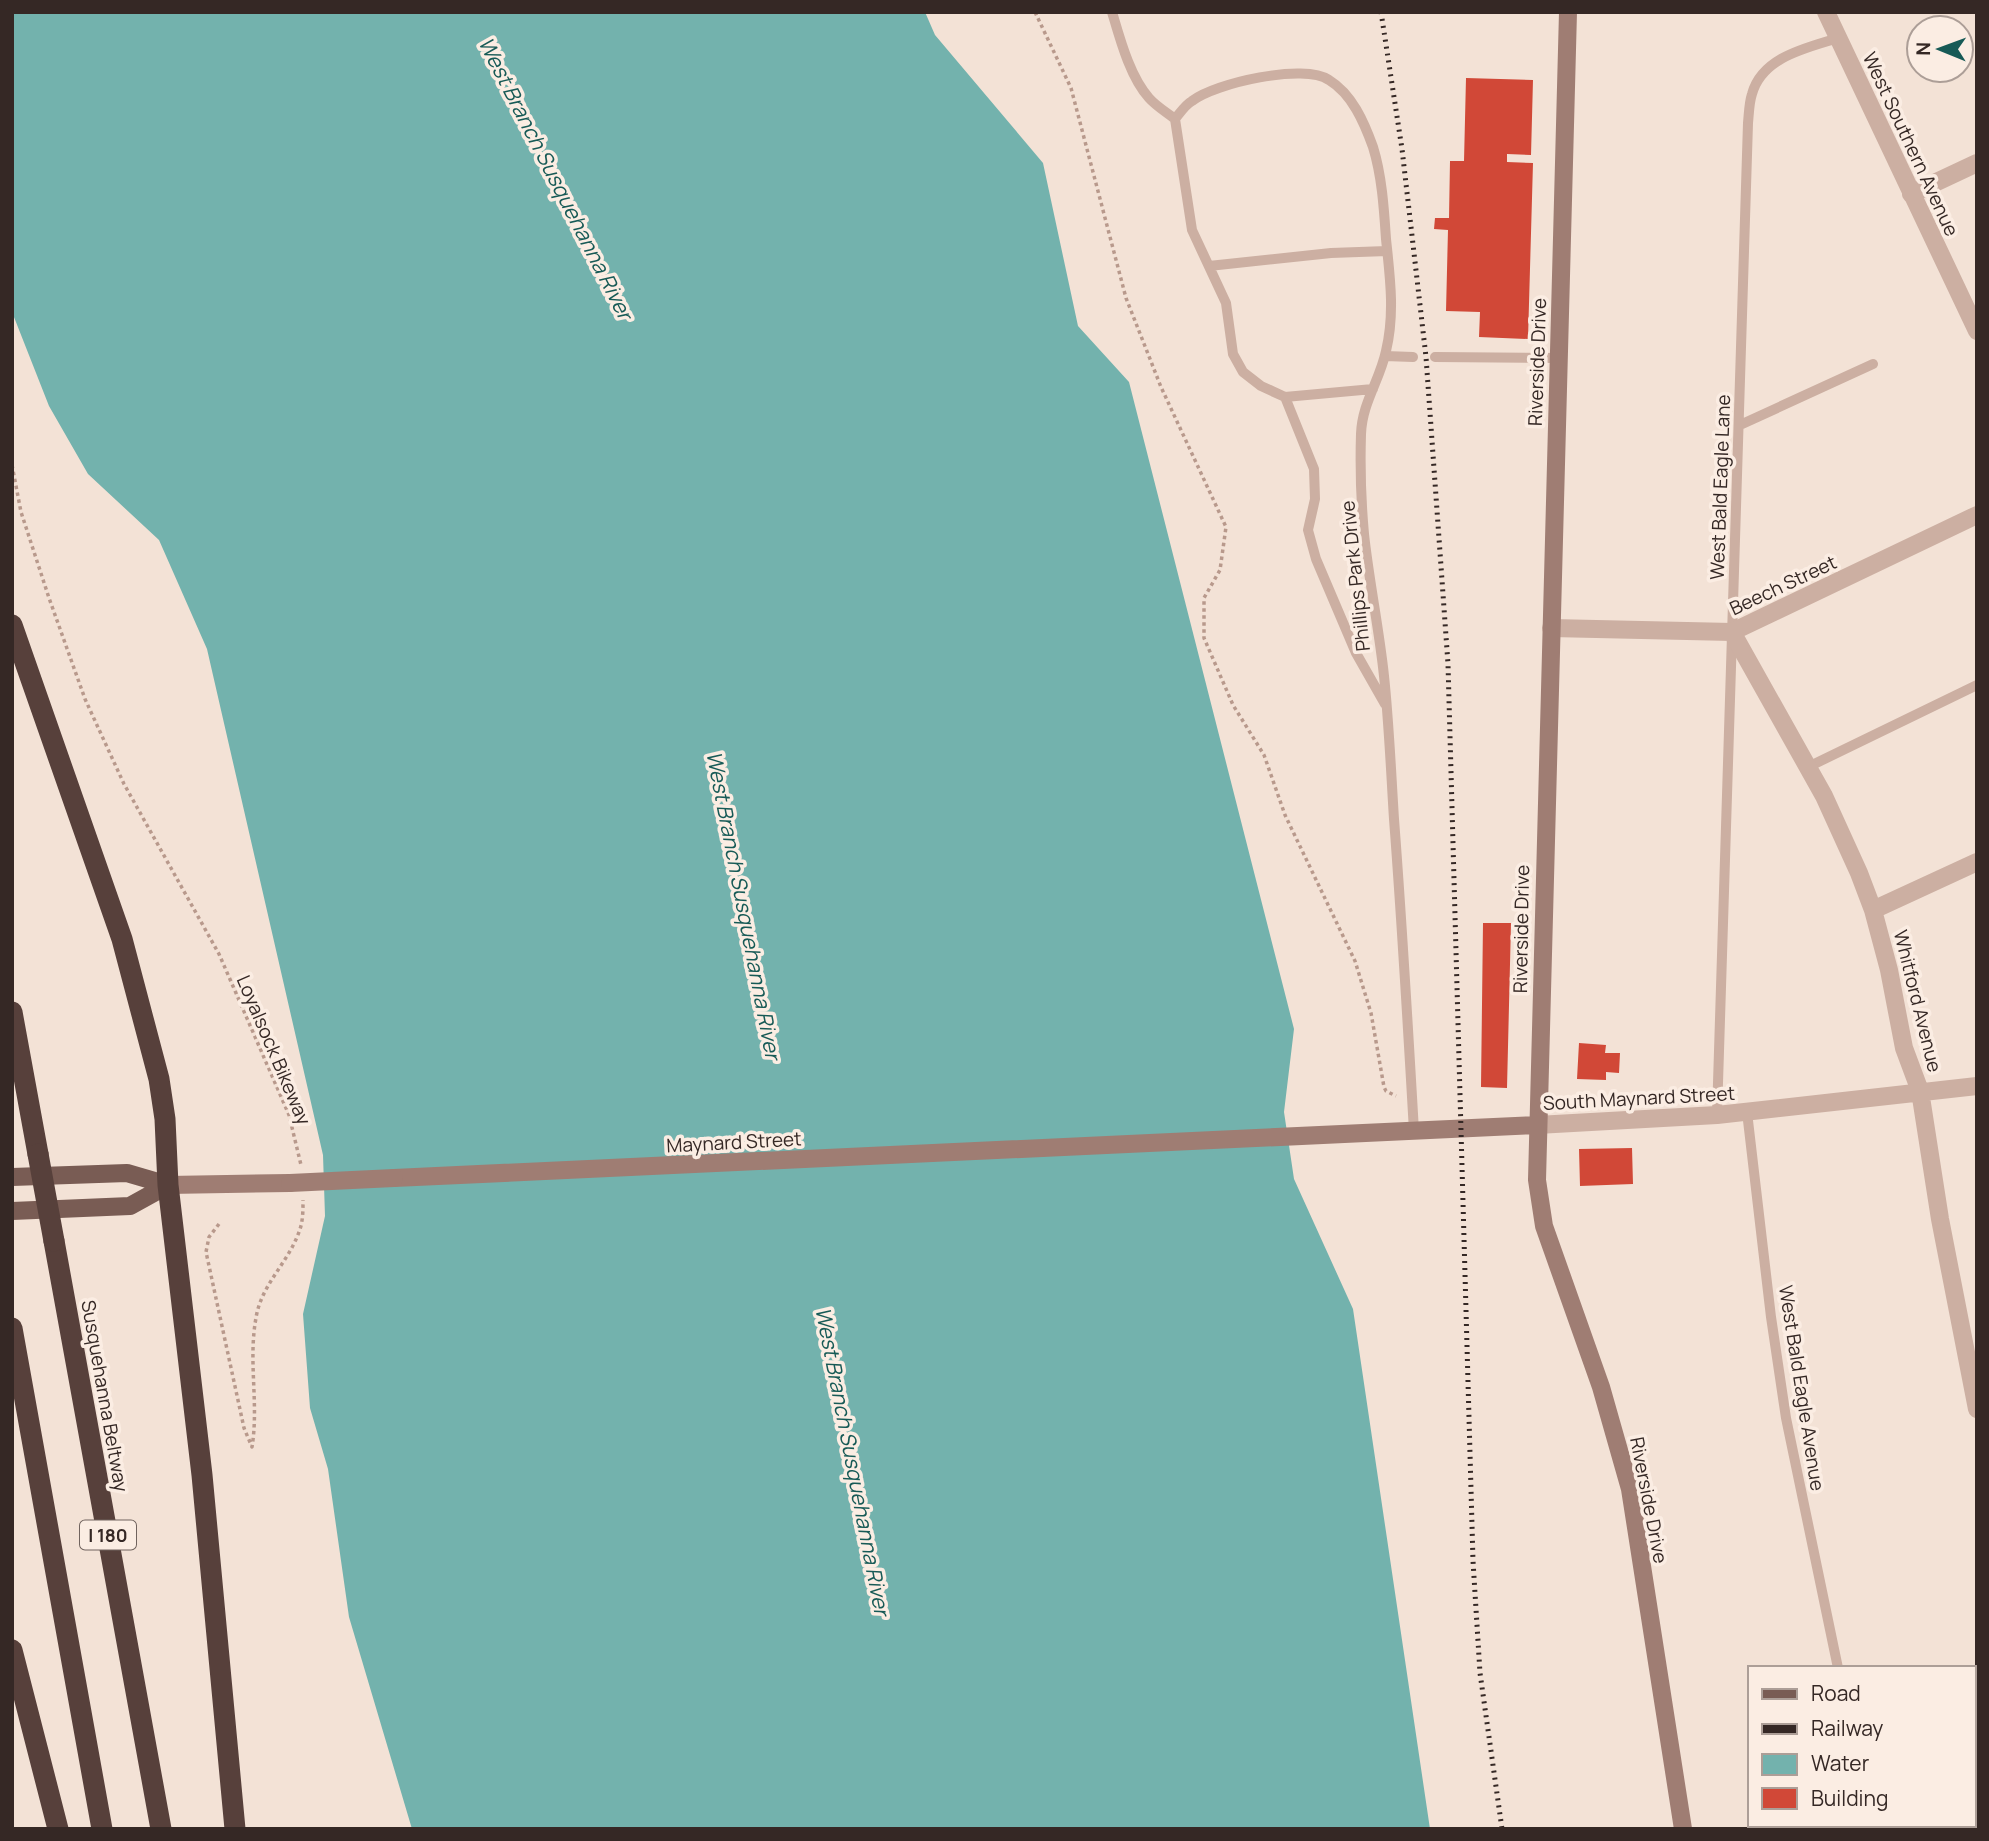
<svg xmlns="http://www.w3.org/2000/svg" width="1989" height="1841" font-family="Manrope,sans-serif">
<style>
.water{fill:#73b2ad}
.building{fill:#d14837}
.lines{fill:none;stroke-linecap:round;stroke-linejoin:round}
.path{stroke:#b8998c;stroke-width:3.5;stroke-dasharray:3.5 3.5;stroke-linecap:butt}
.service{stroke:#ccafa2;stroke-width:10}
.minor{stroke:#ccafa2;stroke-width:18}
.secondary{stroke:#9f7d73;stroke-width:18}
.primary{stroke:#795c54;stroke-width:18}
.motorway{stroke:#57403b;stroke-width:21}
.rail{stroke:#352825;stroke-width:5;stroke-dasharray:2 5;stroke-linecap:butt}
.secondary-bridge{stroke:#9f7d73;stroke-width:18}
.motorway-bridge{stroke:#57403b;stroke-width:21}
.labels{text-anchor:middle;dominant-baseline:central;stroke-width:7;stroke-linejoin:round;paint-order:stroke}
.shield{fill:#fbede3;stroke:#70635e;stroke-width:2}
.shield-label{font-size:18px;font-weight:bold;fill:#352825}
.street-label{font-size:19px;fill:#352825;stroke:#fbede3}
.water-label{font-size:21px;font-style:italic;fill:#175a56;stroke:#fbede3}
</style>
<rect width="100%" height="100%" fill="#f3e2d6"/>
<path class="water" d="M12,12H925L935,35L1043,163L1078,326L1129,382L1294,1029L1284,1112L1294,1179L1353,1309L1430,1829H412L349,1617L328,1469L310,1408L303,1314L325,1216L323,1155L207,649L159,540L88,474L49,406L12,312Z"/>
<path class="building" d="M1466,78L1533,80L1531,155L1507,154V162L1533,163L1528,339L1479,337L1480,312L1446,311L1448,230L1434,229L1435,218H1449L1450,161H1464Z
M1483,923H1511L1507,1088L1481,1087Z
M1579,1043L1606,1045L1605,1053H1620L1619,1073L1606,1072V1080L1577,1079Z
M1632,1148L1633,1184L1580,1186L1579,1149Z"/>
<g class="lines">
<path class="path" d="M1035,12L1071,88L1126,298L1161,387L1226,527L1220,570L1204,598V638L1233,705L1264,755L1285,815L1355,961L1371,1013L1384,1087L1386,1091L1396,1096
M12,465L21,512L49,598L85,699L124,784L219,954L289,1115L301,1165
M219,1224L209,1237L206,1252L244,1428L252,1447C259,1404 248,1361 256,1318C261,1285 288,1263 299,1232C303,1222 303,1211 303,1200"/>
<path class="service" d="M1112,12C1120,39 1130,77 1149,98C1156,106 1166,112 1175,119
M1175,119C1180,113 1185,105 1192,101C1215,83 1304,63 1329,80C1352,94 1364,122 1373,147C1382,176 1384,209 1386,239C1390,277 1395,314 1386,351C1380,380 1362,403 1361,434C1360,466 1361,501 1364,534C1369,581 1379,628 1384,676C1389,723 1391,772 1394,819C1402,923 1408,1027 1414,1131
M1175,119L1192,230L1226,303L1233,354L1243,372L1261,386L1285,397L1373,389
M1209,266L1331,253L1387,251
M1385,356L1413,357
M1435,357L1558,358
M1285,397L1314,469L1315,499L1308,530L1316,559L1356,653L1385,704
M1740,425L1873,364
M1808,767L1977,685
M1747,1112L1771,1317L1786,1418L1838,1668
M1717,1115L1748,123C1749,113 1749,103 1752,94C1762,57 1806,48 1838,38
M1873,1825V1829"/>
<path class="minor" d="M1826,12L1977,331
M1911,194L1977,163
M1551,628L1732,632L1977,515
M1732,632L1824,796L1859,873L1873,910L1889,970L1904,1048L1920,1091L1940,1219L1977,1409
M1873,910L1977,862
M1537,1125L1717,1115L1977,1086"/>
<path class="secondary" d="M1568,12L1537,1180L1544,1226L1601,1387L1630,1489L1683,1829
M394,1178L1537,1125
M168,1185L290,1183"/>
<path class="primary" d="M12,1177L127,1173L168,1185
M12,1211L130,1206L168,1185"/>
<path class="motorway" d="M12,625L122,939L159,1079L165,1119L168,1185L202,1475L235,1829
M12,1012L38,1154
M54,1241L161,1829
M12,1328L102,1829
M12,1650L58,1829"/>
<path class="rail" d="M1381,12L1402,149L1426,357L1448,664L1473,1561L1480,1673L1502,1829"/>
<path class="secondary-bridge" d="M290,1183L394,1178"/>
<path class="motorway-bridge" d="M38,1154L54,1241"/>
</g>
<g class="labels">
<rect class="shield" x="80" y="1520.5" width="56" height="29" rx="5"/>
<g class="shield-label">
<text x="108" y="1535">I 180</text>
</g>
<g class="street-label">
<text transform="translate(1911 144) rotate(65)">West Southern Avenue</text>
<text transform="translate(1537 362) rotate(-88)">Riverside Drive</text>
<text transform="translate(1720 487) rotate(-88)">West Bald Eagle Lane</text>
<text transform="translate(1355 576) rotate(-96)">Phillips Park Drive</text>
<text transform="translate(1783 585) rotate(-25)">Beech Street</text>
<text transform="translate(1521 929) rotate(-89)">Riverside Drive</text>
<text transform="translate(1918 1001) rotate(76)">Whitford Avenue</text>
<text transform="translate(274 1050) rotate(67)">Loyalsock Bikeway</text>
<text transform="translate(1639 1098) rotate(-3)">South Maynard Street</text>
<text transform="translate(734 1142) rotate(-3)">Maynard Street</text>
<text transform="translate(1802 1388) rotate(81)">West Bald Eagle Avenue</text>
<text transform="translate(105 1396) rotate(80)">Susquehanna Beltway</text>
<text transform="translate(1649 1500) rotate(79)">Riverside Drive</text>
</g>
<g class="water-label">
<text transform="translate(556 178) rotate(63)">West Branch Susquehanna River</text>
<text transform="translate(744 905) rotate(79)">West Branch Susquehanna River</text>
<text transform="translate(853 1461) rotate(79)">West Branch Susquehanna River</text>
</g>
</g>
<rect width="1989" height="1841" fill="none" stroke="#352825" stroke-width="28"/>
<rect x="1748" y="1666" width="228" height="161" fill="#fbede3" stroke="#ac9e97" stroke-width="2"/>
<rect x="1762" y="1689" width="35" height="10" fill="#795c54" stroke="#ac9e97" stroke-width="2"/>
<text x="1811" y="1701" font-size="21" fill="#352825">Road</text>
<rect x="1762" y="1724" width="35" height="10" fill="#352825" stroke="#ac9e97" stroke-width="2"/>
<text x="1811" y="1736" font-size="21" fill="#352825">Railway</text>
<rect x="1762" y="1754" width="35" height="21" fill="#73b2ad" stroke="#ac9e97" stroke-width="2"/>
<text x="1811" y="1771" font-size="21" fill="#352825">Water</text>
<rect x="1762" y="1788" width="35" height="21" fill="#d14837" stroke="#ac9e97" stroke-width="2"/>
<text x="1811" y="1806" font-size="21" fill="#352825">Building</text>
<g transform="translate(1940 49) rotate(271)"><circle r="33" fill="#fbede3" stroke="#ac9e97" stroke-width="2"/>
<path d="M0-5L12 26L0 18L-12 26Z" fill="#175a56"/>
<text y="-10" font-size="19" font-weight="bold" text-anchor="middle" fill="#352825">N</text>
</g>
</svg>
